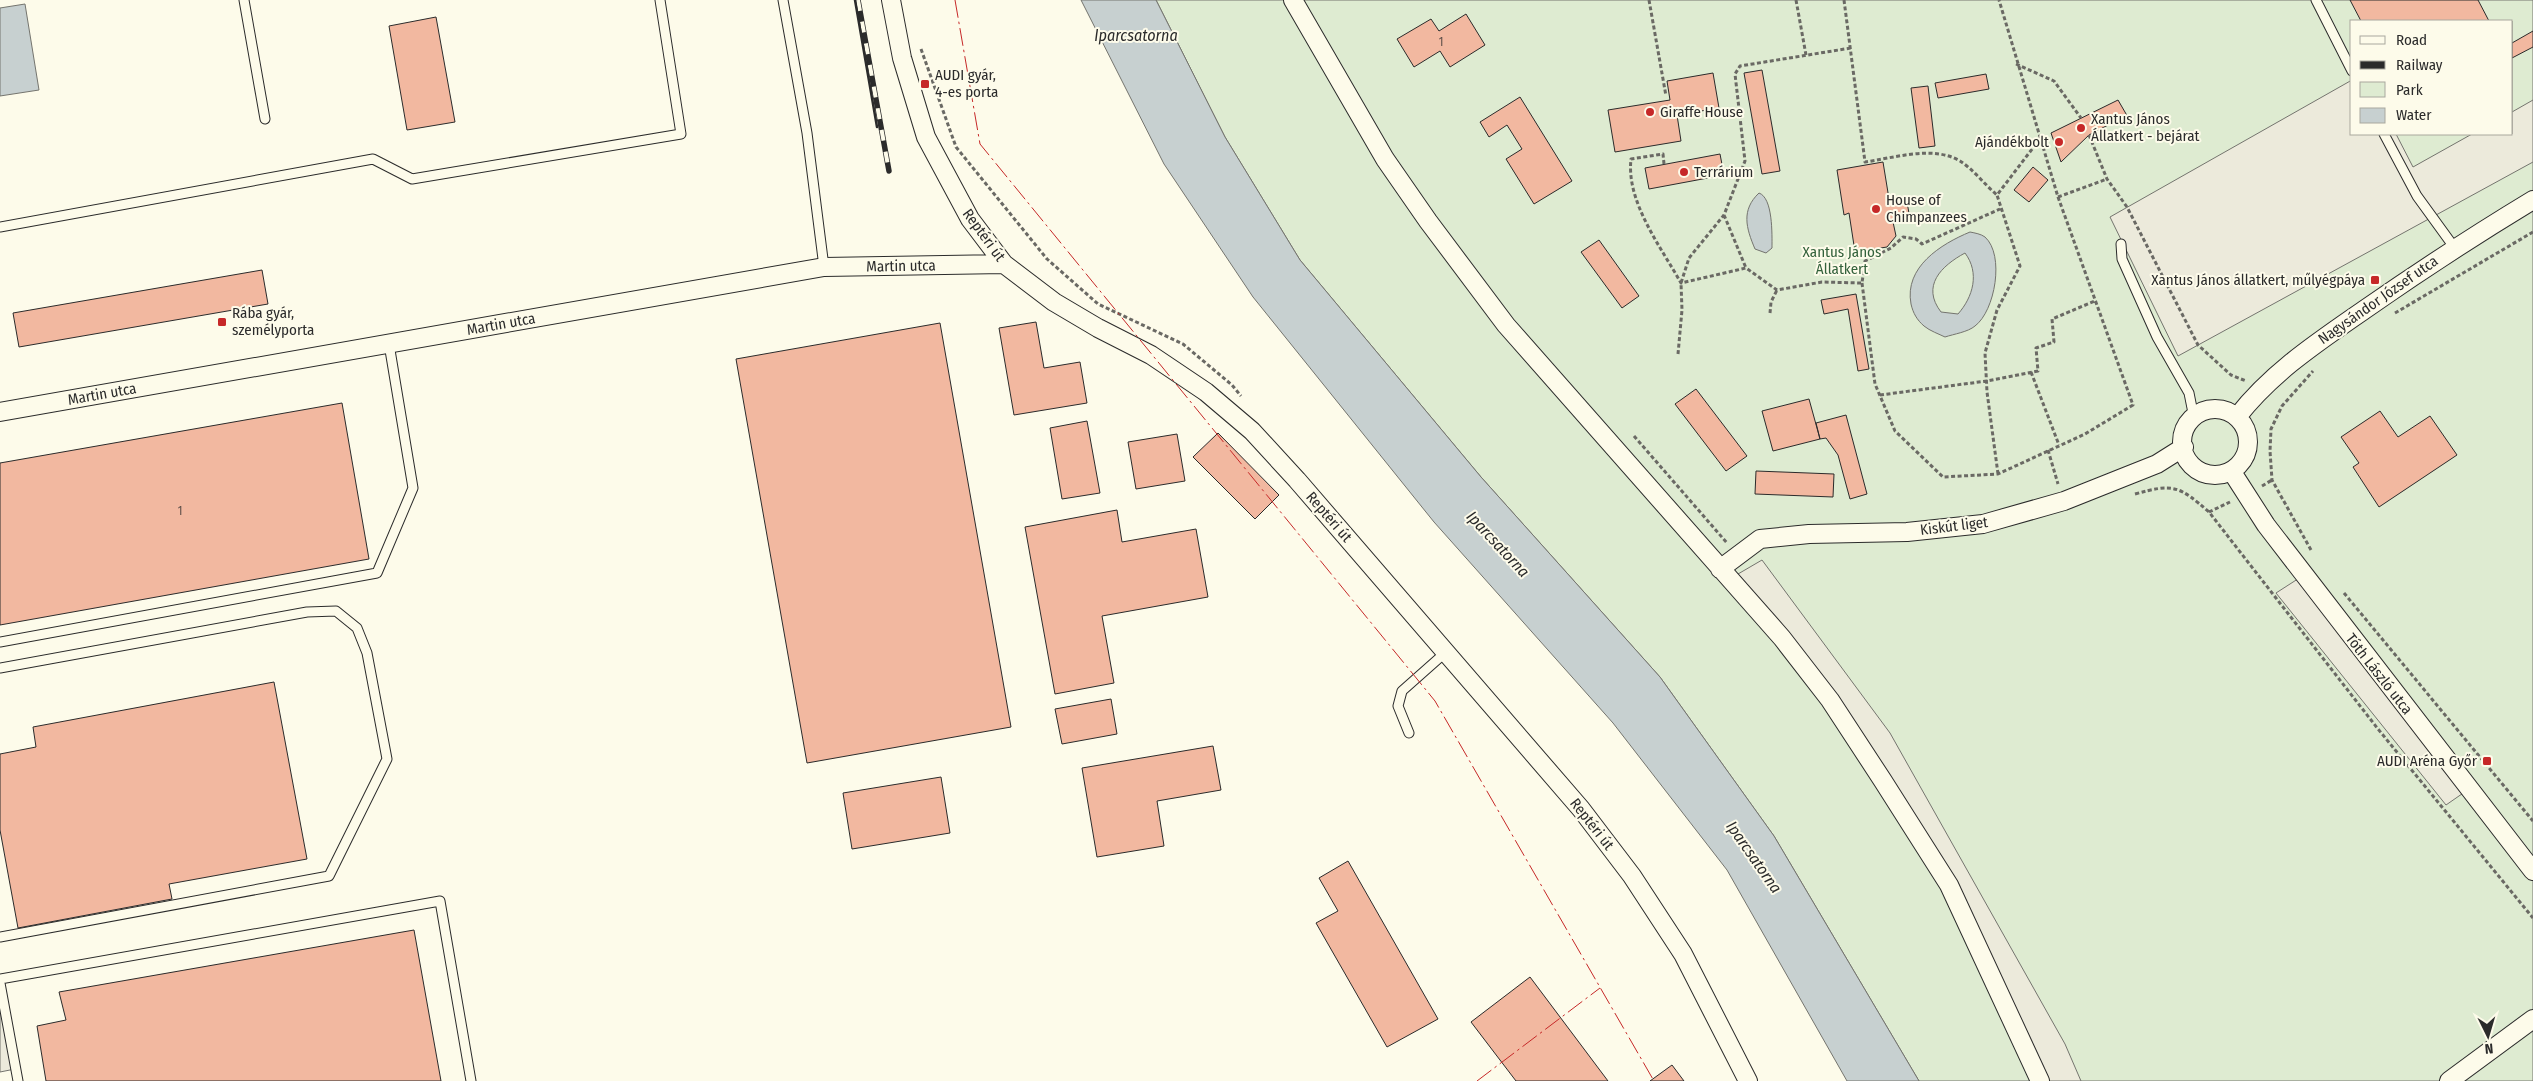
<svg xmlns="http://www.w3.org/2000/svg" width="2533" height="1081" font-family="'Fira Sans Condensed',sans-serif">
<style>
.green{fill:#deebd1;stroke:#74746e;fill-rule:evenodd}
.parking{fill:#eceadb;stroke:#74746e}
.water{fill:#c7d0d0;stroke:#74746e;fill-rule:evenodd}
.building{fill:#f2b8a0;stroke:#2b2b2b}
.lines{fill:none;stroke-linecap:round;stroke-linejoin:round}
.lane-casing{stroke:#2b2b2b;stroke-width:11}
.street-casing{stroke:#2b2b2b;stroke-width:20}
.path{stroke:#6a6964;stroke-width:3;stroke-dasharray:4 2.5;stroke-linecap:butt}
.lane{stroke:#fdfbea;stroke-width:9}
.street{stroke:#fdfbea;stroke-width:18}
.rail-casing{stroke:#2b2b2b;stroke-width:5.5}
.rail{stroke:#fdfbea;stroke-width:4;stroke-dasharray:11;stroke-linecap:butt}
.wall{stroke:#2b2b2b;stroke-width:2.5}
.power{stroke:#c62828;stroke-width:1;stroke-dasharray:18 4 2.5 4;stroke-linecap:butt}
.poi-dot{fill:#c62828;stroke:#fdfbea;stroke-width:2}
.labels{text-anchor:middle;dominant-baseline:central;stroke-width:4;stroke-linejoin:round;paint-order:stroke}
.number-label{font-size:12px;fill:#5d4e48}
.poi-label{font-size:15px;fill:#2b2b2b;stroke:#fdfbea;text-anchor:start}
.street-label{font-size:15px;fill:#2b2b2b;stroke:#fdfbea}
.park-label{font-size:15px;fill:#34623c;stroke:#fdfbea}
.water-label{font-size:16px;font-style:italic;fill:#2b2b2b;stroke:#fdfbea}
</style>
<rect width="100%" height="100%" fill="#fdfbea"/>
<path class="green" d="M1156,0H2533V1081H1919L1774,836L1660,677L1481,477L1300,260L1225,137ZM2352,21H2512V134H2352Z"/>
<path class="parking" d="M2352,80V134H2396L2413,167L2472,134H2512V112L2533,100V162L2178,356L2110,217Z
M1762,560L1890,733L2065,1044L2081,1081H2040L2006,1005L1883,781L1733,583L1738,574Z
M2304,575L2469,789L2446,805L2276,593Z
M5,1008L15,1069L0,1072V1009Z"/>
<path class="water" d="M1081,0H1156L1225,137L1300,260L1481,477L1660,677L1774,836L1919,1081H1847L1727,870L1613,723L1434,522L1253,297L1164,164Z
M25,4L39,90L0,96V8Z
M1759,193C1773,198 1772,234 1772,248L1766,253L1755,249C1746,228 1741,210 1759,193Z
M1970,232C1975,233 1981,234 1985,237C2005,255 1995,311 1975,326C1968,332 1954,334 1945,337C1939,334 1930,331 1924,326C1917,320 1913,313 1911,304C1904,267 1941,244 1970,232ZM1965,253C1980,273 1973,297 1958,314L1941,312C1921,286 1941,266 1965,253Z"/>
<path class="building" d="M2350,0H2478L2489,21H2361Z
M1466,14L1485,45L1450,67L1440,51L1414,67L1397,39L1431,19L1439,31Z
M436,17L455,122L407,130L389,26Z
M2533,31V47L2512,58V43Z
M1762,70L1780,171L1762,174L1744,73Z
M1713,73L1719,108L1677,115L1681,141L1615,152L1608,110L1670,100L1667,81Z
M1986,74L1989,89L1938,98L1935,83Z
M1928,86L1935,146L1919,148L1911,88Z
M1520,97L1572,181L1534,204L1506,159L1522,149L1507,125L1489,137L1480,122Z
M2118,100L2129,119L2110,124L2089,135L2061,162L2051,133Z
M1720,154L1724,175L1649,189L1645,168Z
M1883,162L1890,205L1907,202L1910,219L1893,222L1896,236L1887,247L1855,252L1849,213L1844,215L1837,170Z
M2033,167L2048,180L2029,202L2014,190Z
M1599,240L1639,296L1622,308L1581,252Z
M262,270L268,304L19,347L13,313Z
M1856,294L1869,369L1858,371L1848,309L1824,314L1821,300Z
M1036,322L1044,368L1080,362L1087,403L1014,415L999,328Z
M940,323L1011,727L807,763L736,359Z
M1696,389L1747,456L1726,471L1675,404Z
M1809,399L1820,439L1773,451L1762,411Z
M342,403L369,559L0,625V463Z
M2380,411L2398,437L2430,416L2457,455L2379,507L2353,467L2359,463L2341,437Z
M1846,415L1867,494L1850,499L1838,455L1826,438L1820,439L1816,423Z
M1087,421L1100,493L1062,499L1050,428Z
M1218,433L1279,495L1255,519L1193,457Z
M1177,434L1185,481L1136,489L1128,442Z
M1756,471L1834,474L1833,497L1755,494Z
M1117,510L1122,542L1196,529L1208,597L1102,616L1114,683L1055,694L1025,527Z
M274,682L307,859L169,884L172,899L18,928L0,830V754L36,747L33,727Z
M1111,699L1117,734L1062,744L1055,709Z
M1213,746L1221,790L1157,801L1164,846L1097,857L1082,768Z
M941,777L950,833L852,849L843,793Z
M1348,861L1438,1019L1387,1047L1316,923L1338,911L1319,878Z
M414,930L441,1081H46L37,1026L66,1020L59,992Z
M1530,977L1608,1081H1516L1471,1022Z
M1672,1065L1684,1081H1650Z"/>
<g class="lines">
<g class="lane-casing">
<path id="lane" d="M244,0L265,119
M783,0L807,133L824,267
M2316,0L2352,71
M2384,134L2417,196L2454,247
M0,227L373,159L412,179L681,134L660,0
M2121,244L2122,259L2157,337L2189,393L2194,418
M0,642L377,573L413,488L389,344
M0,668L307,612L336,611L357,628L367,653L387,759L329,876L0,937
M1409,733L1398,706L1402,691L1446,652
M0,979L440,901L471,1081
M0,983L18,1081"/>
</g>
<g class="street-casing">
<path id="street" d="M891,0L902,58L926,137L970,219L1004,264L1054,302L1098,328L1151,355L1206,392L1252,431L1297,480L1581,809L1632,876L1683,954L1748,1081
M1293,0L1385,159L1428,221L1506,325L1782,638L1830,700L1883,781L1949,885L2040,1081
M2182 442a33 33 0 1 1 66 0a33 33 0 1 1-66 0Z
M0,412L824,267L1004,264
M2237,417C2272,372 2318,342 2364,310C2420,271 2475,235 2533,200
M2232,472L2266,525L2533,871
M1720,569L1760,539L1809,534L1907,532L1983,524L2064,501L2157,464L2184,447
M2449,1081L2533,1019"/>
</g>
<path class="path" d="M1649,0L1666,96
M1796,0L1806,55
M1844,0L1865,162C1894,158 1933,145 1960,161C1973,169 1985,185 1997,195
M921,49L956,147L1047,259L1098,304L1183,344L1232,385L1241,396
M2016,64L2054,81L2081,118
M2089,135L2107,179L2127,207L2198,345L2231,375L2246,381
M1664,164L1663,154L1631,159C1626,202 1661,247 1681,283L1746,268L1777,290L1822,282L1862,283L1865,261L1891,248L1903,237L1916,239L1922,244L2000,209
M2058,197L2107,179
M1724,215L1746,268
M1862,283L1875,384L1895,431L1943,477L1998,474L2085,434L2133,405L2058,197L1999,0
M1770,313L1771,302L1777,290
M2395,313L2533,232
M1678,354L1682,310L1681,283L1689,258L1724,215L1745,161L1735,74L1740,66L1851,48
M2031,372L2059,445
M1880,395L1987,381L2038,371L2036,348L2054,342L2052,319L2095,301
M1634,436L1727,543
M2048,450L2058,484
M1998,474L1987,392L1985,353L1997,310L2020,266L1997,195L2039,140
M2262,486L2272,480
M2135,494C2174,483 2179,486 2209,512L2378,729L2533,918
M2209,512L2230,502
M2311,550L2272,480L2270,451L2271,429L2282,406L2313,371
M2344,593L2533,821"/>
<use href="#lane" class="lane"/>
<use href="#street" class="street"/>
<g class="rail-casing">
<path id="rail" d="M858,0L889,171"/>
</g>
<use href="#rail" class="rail"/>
<path class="wall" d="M855,0L877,127"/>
<path class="power" d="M955,0L980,144L1435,701L1654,1081
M1477,1081L1600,988"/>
</g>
<g class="poi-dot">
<rect x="920" y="79" width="10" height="10" rx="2.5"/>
<circle cx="1650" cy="112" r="5"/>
<circle cx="2081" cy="128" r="5"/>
<circle cx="2059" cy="142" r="5"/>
<circle cx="1684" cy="172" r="5"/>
<circle cx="1876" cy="209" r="5"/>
<rect x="2370" y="275" width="10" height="10" rx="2.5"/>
<rect x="217" y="317" width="10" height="10" rx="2.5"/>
<rect x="2482" y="756" width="10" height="10" rx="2.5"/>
</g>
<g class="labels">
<g class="number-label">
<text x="1441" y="42">1</text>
<text x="180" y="511">1</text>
</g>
<g class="poi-label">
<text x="935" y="75">AUDI gyár,<tspan x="935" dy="17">4-es porta</tspan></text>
<text x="1660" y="112">Giraffe House</text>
<text x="2091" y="119">Xantus János<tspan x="2091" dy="17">Állatkert - bejárat</tspan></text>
<text x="2049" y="142" text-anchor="end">Ajándékbolt</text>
<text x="1694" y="172">Terrárium</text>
<text x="1886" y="200">House of<tspan x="1886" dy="17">Chimpanzees</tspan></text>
<text x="2365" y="280" text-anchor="end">Xantus János állatkert, műlyégpáya</text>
<text x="232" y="313">Rába gyár,<tspan x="232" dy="17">személyporta</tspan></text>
<text x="2477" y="761" text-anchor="end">AUDI Aréna Győr</text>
</g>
<g class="street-label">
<text transform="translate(984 235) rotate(54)">Reptéri út</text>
<text transform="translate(901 266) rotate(-1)">Martin utca</text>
<text transform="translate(2378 300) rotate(-35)">Nagysándor József utca</text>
<text transform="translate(501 324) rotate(-10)">Martin utca</text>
<text transform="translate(102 394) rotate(-10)">Martin utca</text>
<text transform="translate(1329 517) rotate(49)">Reptéri út</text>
<text transform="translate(1954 526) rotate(-7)">Kiskút liget</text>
<text transform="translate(2379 674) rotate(52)">Tóth László utca</text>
<text transform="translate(1592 824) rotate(52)">Reptéri út</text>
</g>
<g class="park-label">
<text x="1842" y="252">Xantus János<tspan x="1842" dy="17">Állatkert</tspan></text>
</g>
<g class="water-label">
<text x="1136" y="35">Iparcsatorna</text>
<text transform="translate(1498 544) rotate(47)">Iparcsatorna</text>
<text transform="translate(1754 857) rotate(55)">Iparcsatorna</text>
</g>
</g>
<rect x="2350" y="20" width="162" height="115" fill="#fdfbea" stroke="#a9a89e"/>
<rect x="2360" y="36" width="25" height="8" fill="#fdfbea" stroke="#a9a89e"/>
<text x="2396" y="45" font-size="15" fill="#2b2b2b">Road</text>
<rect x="2360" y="61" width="25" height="8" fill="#2b2b2b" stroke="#a9a89e"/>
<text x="2396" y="70" font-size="15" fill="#2b2b2b">Railway</text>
<rect x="2360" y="82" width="25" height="15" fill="#deebd1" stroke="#a9a89e"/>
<text x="2396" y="95" font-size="15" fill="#2b2b2b">Park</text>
<rect x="2360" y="108" width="25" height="15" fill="#c7d0d0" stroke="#a9a89e"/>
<text x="2396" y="120" font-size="15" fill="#2b2b2b">Water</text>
<g transform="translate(2488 1036) rotate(175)" stroke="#fdfbea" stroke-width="4" paint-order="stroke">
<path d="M0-4L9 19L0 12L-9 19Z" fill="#2b2b2b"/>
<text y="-8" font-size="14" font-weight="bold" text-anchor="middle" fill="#2b2b2b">N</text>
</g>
</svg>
